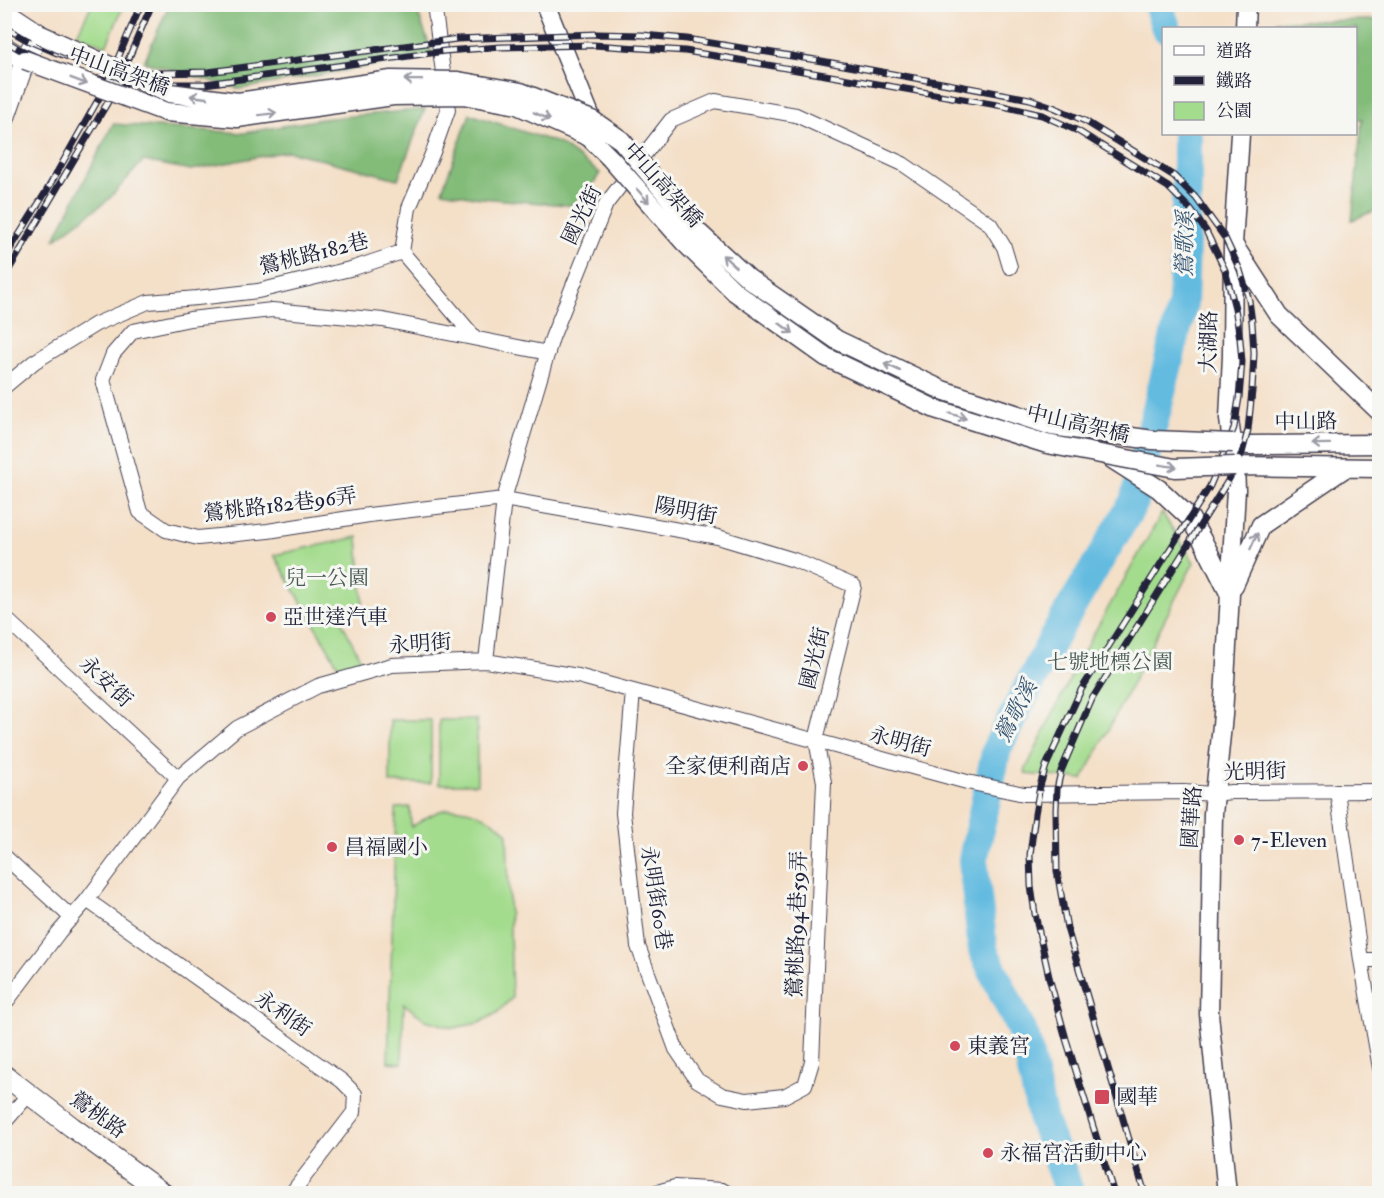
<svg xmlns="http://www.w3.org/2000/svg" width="1384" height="1198" font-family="'IM FELL Double Pica','Noto Serif TC',serif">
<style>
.green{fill:#a4dc8e;stroke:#637f64;stroke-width:1.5}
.forest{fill:#83bc79;stroke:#526f5a;stroke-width:1.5}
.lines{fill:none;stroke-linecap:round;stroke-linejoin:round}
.river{stroke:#63bbe0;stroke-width:30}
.minor-casing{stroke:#423e50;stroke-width:16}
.tertiary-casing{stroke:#423e50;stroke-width:21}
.secondary-casing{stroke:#423e50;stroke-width:22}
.minor{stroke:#fff;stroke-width:14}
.tertiary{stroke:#fff;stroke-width:18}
.secondary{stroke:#fff;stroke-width:20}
.rail-casing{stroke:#22223b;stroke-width:7}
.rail{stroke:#f6f6f2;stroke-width:4.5;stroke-dasharray:14;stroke-linecap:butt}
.tertiary-bridge-casing{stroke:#423e50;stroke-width:21;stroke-linecap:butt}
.tertiary-bridge{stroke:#fff;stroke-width:18}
.oneway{stroke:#9c9ca7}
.poi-dot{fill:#d1495b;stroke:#f6f6f2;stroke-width:2}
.labels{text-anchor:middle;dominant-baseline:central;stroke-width:6;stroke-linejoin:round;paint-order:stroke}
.street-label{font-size:21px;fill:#22223b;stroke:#f6f6f2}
.park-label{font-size:21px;fill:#495a54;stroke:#f6f6f2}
.poi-label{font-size:21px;fill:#22223b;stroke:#f6f6f2;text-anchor:start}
.water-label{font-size:22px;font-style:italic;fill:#395875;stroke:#f6f6f2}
</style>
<rect width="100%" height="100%" fill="#f6f6f2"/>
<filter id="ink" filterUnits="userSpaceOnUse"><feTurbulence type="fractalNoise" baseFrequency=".0167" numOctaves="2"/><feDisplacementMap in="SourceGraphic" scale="12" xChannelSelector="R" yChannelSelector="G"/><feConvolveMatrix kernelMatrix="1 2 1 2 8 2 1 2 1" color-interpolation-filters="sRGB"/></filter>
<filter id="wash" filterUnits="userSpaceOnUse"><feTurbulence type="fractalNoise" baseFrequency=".008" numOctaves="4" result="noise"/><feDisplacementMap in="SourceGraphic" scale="24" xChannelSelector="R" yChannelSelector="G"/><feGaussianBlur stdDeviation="1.35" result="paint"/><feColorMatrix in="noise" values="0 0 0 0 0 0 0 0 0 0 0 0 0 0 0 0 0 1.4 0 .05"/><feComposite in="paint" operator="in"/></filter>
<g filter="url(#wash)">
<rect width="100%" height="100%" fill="#f4dfc7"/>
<path class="green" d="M92,4L124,5L106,46L77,34Z
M1162,513L1194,562L1083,779L1026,774L1025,771L1081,656Z
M358,537L363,602L338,614L361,660L340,669L274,555Z
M390,720H431V783H390Z
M439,720H477V784H439Z
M410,807L411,827C420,822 430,814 440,811C464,803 490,817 507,832L512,998L497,1013L479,1023L453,1028L426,1020L404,1004L402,1063L388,1062L396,808Z"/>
<path class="forest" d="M169,5H415L433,55L240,89L144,62Z
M1379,20V209L1352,220L1362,119H1356V28H1276V21Z
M425,109L398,179L288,151L191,170L143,161L108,200L54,240L113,124L244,133L321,119Z
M470,114L558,143L600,173L580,206L480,198L442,191Z"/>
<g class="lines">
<path class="river" d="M1158,4L1166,28
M1070,1194L1043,1121L1025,1038L983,950L973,860L997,748L1057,631L1134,502L1183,303L1187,182V134"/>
</g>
</g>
<g filter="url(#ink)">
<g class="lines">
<g class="minor-casing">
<path id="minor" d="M402,252L475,338
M548,353L383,320L272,310L190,319L133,331L113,354L103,380L140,512L166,530L198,538L268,531L369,515L504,499L718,537L794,560L854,586L816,740L824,782L812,1062L805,1085L784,1096L747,1100L722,1095L697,1080L676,1049L638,946L623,813L633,691
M4,387L34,362L96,324L148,302L197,298L258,291L354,268L402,252L409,208L433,152L448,110L434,4
M4,617L178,778
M486,661L504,499L552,338L606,204L671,120L715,101L796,115L903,164L990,224L1004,247L1010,267
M1337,791L1361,960L1380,1068
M4,856L72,918
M87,900L342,1081L355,1094L354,1112L291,1194
M1361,960H1380
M4,1005L59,932L87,900L178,778L237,728L318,686L392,665L486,661L578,676L967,782L1024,794L1183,792L1214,794L1231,792L1380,791
M4,1123L29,1094
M650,1194L675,1187L722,1190L729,1194"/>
</g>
<g class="tertiary-casing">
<path id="tertiary" d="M545,4L592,120L590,132
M1245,28L1246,4
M1233,244L1279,315L1380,412
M1233,443L1249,445L1380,444
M1104,454L1159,489L1190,518L1206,547L1229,593
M1235,466L1380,468
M1234,585L1261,525L1345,468
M1227,1194L1209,1014L1213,814L1223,715L1236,490L1235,466L1229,419L1232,356L1233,244L1240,134"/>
</g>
<g class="secondary-casing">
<path id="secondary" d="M4,11L39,34L25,60L4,120
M4,47L25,60
M4,1075L72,1127L164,1194"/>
</g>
<use href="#minor" class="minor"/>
<use href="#tertiary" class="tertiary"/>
<use href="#secondary" class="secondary"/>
<g class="rail-casing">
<path id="rail" d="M4,27L27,40L57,53L97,67L156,73L208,72L457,39L596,34L643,35L687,39L816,60L1030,99L1053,107L1085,121L1174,176L1196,198L1225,238L1240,270L1249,300L1252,322L1254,353L1252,391L1248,430L1242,453L1229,479L1092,699L1061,771L1057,789L1056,810L1057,871L1067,928L1145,1194
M4,40L19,49L52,64L87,77L123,83L159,84H205L445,51L501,47L593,45L685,51L728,58L1003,106L1042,115L1078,131L1168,187L1191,210L1206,231L1225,270L1235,308L1240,339L1242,362L1239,398L1234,428L1223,455L1210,486L1081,690L1046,766L1040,786L1035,814L1030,855L1031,886L1035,914L1049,977L1066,1039L1114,1194
M4,259L47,190L107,84L141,4
M4,278L115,90L152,4"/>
</g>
<use href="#rail" class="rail"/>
<g class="tertiary-bridge-casing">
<path id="tertiary-bridge" d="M39,34L170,93L238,102L391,80L458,81L521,92L592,120L621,140L697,231L749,279L837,340L942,390L1052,426L1153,440L1233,443
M25,60L166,112L237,118L393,96L463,95L517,105L589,137L611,159L684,242L735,292L826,357L935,409L1047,444L1175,468L1235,466"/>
</g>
<use href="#tertiary-bridge" class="tertiary-bridge"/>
</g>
<defs><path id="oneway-shaft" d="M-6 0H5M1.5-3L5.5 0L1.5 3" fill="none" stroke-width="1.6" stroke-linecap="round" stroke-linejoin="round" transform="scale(1.5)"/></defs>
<g class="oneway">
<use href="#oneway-shaft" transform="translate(413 80) rotate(-179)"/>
<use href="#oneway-shaft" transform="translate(79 81) rotate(21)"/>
<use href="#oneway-shaft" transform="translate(199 97) rotate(-172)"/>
<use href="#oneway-shaft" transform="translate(268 114) rotate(-7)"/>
<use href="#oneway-shaft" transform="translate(542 116) rotate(24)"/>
<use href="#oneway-shaft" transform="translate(643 196) rotate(48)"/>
<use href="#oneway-shaft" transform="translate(729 261) rotate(-138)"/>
<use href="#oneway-shaft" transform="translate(786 328) rotate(36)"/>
<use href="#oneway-shaft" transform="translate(892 367) rotate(-155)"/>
<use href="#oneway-shaft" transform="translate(958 416) rotate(17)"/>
<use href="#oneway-shaft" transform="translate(1321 444) rotate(179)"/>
<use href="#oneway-shaft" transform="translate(1168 466) rotate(9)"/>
<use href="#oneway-shaft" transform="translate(1254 541) rotate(-66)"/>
</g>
</g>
<g class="poi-dot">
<circle cx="271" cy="617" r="6"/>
<circle cx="803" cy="766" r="6"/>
<circle cx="1239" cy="840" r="6"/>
<circle cx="332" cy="847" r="6"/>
<circle cx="955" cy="1046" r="6"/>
<rect x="1094" y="1089" width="16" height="16" rx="3"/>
<circle cx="988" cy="1153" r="6"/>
</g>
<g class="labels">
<g class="street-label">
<text transform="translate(119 71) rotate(20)">中山高架橋</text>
<text transform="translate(663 185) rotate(48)">中山高架橋</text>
<text transform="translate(582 215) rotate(-64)">國光街</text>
<text transform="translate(314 254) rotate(-14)">鶯桃路182巷</text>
<text transform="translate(1209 342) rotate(-89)">大湖路</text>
<text transform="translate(1306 422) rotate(-1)">中山路</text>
<text transform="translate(1078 424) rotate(13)">中山高架橋</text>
<text transform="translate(280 505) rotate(-7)">鶯桃路182巷96弄</text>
<text transform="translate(686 511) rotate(11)">陽明街</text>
<text transform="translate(420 644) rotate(-4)">永明街</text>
<text transform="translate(815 658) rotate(-76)">國光街</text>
<text transform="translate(106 682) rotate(43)">永安街</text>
<text transform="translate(900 742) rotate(15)">永明街</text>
<text transform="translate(1255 772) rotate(-2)">光明街</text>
<text transform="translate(1192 817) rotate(-86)">國華路</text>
<text transform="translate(656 898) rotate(81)">永明街60巷</text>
<text transform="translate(797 924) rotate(-88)">鶯桃路94巷59弄</text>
<text transform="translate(283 1014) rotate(35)">永利街</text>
<text transform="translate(98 1115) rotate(36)">鶯桃路</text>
</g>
<g class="park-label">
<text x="327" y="578">兒一公園</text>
<text x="1110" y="662">七號地標公園</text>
</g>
<g class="poi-label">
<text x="283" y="617">亞世達汽車</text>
<text x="791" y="766" text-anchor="end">全家便利商店</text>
<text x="1251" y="840">7-Eleven</text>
<text x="344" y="847">昌福國小</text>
<text x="967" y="1046">東義宮</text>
<text x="1116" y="1097">國華</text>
<text x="1000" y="1153">永福宮活動中心</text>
</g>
<g class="water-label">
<text transform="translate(1185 244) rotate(-89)">鶯歌溪</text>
<text transform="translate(1016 711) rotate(-63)">鶯歌溪</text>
</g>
</g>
<rect width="1384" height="1198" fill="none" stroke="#f6f6f2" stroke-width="24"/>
<rect x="1162" y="27" width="195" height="108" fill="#f6f6f2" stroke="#a1a1a9" stroke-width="1.5"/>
<rect x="1174" y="46" width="30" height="9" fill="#ffffff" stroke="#a1a1a9" stroke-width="1.5"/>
<text x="1216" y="57" font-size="18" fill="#22223b">道路</text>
<rect x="1174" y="76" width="30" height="9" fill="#22223b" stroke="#a1a1a9" stroke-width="1.5"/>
<text x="1216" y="87" font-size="18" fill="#22223b">鐵路</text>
<rect x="1174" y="102" width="30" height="18" fill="#a4dc8e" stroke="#a1a1a9" stroke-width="1.5"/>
<text x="1216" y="117" font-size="18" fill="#22223b">公園</text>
</svg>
